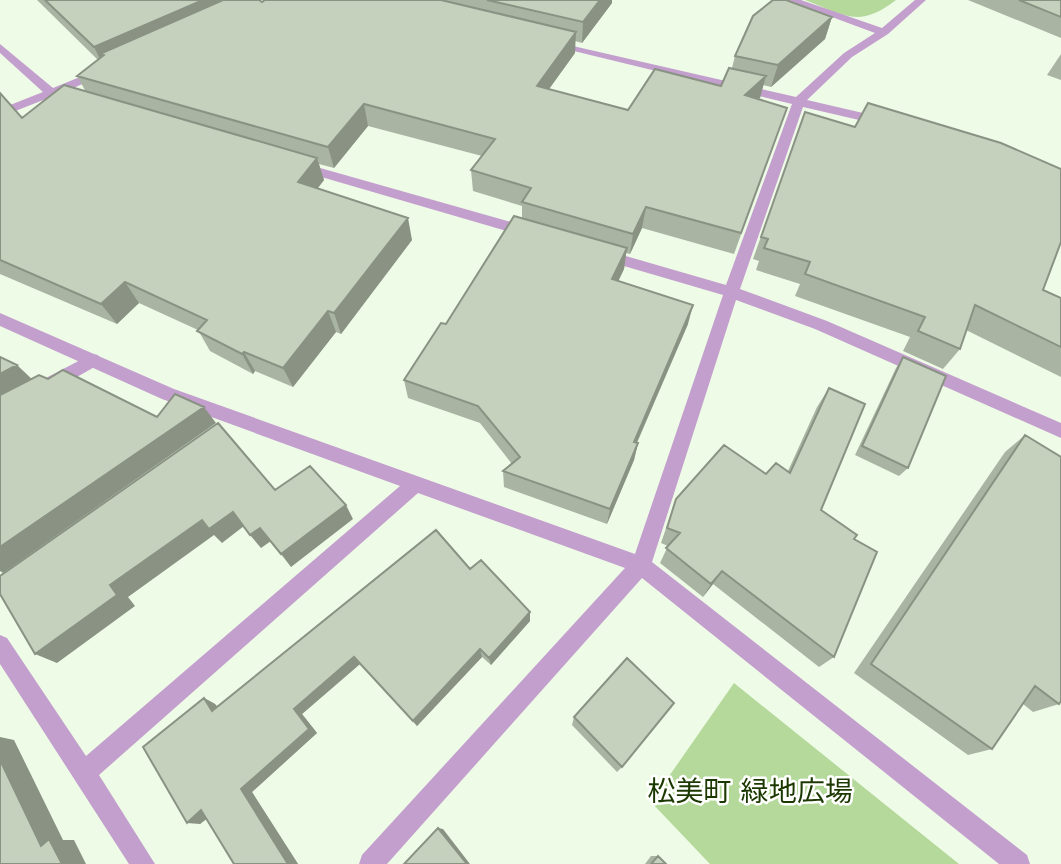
<svg xmlns="http://www.w3.org/2000/svg" width="1061" height="864" font-family="'Work Sans','Noto Sans JP',sans-serif">
<style>
.green{fill:#b4d99b}
.lines{fill:none;stroke-linecap:round;stroke-linejoin:round}
.service{fill:#c39fce;fill-rule:evenodd}
.minor{fill:#c39fce;fill-rule:evenodd}
.wall{fill:#a9b4a3}
.shaded-wall{fill:#8a9284}
.building{fill:#c5d1bd;stroke:#8a9284;stroke-width:2}
.labels{text-anchor:middle;dominant-baseline:central;stroke-width:5;stroke-linejoin:round;paint-order:stroke}
.near-park-label{font-size:28px;fill:#1c3801;stroke:#fff}
</style>
<rect width="100%" height="100%" fill="#eefbe6"/>
<path class="green" d="M805,0H896C859,29 844,15 805,0Z
M734,683L959,864H710L651,802Z"/>
<g class="lines">
<path class="service" d="M92,354L98,355L100,360L98,365L54,390H42L40,385L42,380Z"/>
<path class="minor" d="M786,0H801L882,28L915,0H926L888,34L852,57L807,100L889,119L891,122L885,126L803,107L740,289L827,321L1061,423V438L815,329L736,300L652,562L1027,855L1030,864H999L642,578L387,864H359L362,855L625,568L418,493L99,775L155,864H129L0,664V635L7,638L86,756L400,486L162,399L0,326V313L174,389L635,554L723,295L600,259L598,255L605,250L726,285L792,104L545,44L551,41L796,97L844,53L875,33Z
M0,44L53,88L97,70L107,73L62,93L78,97V103L51,97L0,117V109L43,92L0,53Z
M299,162L532,228L534,232L527,237L294,169L292,166Z"/>
</g>
<path class="wall" d="M37,0H259L262,2L265,0H612V3L582,43L575,41V53L549,89L628,110L721,86L732,68L735,56L832,17L825,39L771,87L763,85L760,98L758,99L787,108L734,254L642,228L630,254L626,253L624,269L618,281L688,324L637,443H638L634,460L607,524L504,487L503,471L512,464L480,423L408,398L404,380L446,324L522,218V206L473,191L471,170L482,156L368,126L334,168L319,164L324,180L318,188L412,240L341,334L336,332L293,387L255,371L253,374L210,351L198,330L139,303L117,324L0,274V93L22,118L86,92L77,76L98,60Z
M968,0H1061V38Z
M1061,54V80L1047,75Z
M805,112L1043,290L1061,298V377L966,330L960,349L943,369L903,351L910,337L795,296L800,284L756,270L759,261L753,259Z
M903,357L908,468L899,476L855,455L896,368Z
M829,388L821,510L854,539L834,657L819,667L713,584L703,597L660,563L668,546L661,543L676,499L766,474L788,471L817,407Z
M1025,435L1059,704L1033,712L1023,704L992,749L968,755L854,673L1005,452Z
M470,569L530,621L491,665L482,657L417,726L360,664L302,714L317,733L252,792L298,864H234L207,819L200,824L204,698L215,704L217,706Z
M574,717L622,767L617,772L572,725Z
M651,856H658L666,864H645Z"/>
<path class="shaded-wall" d="M203,0H241L102,53L107,63L103,65L94,47Z
M600,0H612V3L582,43L583,22Z
M832,17L825,39L771,87L778,65Z
M576,32L575,53L536,107L537,86Z
M766,76L760,98L739,117L745,95Z
M364,104L368,126L334,168L328,147Z
M317,158L324,180L305,204L298,182Z
M646,207L642,228L630,254L633,234Z
M408,218L412,240L341,334L334,313Z
M627,248L624,269L610,299L612,279Z
M125,282L139,303L117,324L101,304Z
M693,305L688,324L630,458L634,442Z
M328,311L336,332L293,387L283,368Z
M244,352L255,371L253,374L242,354Z
M17,365L35,382L0,401V374Z
M204,407L216,423L3,573L0,571V547Z
M638,443L634,460L607,524L610,509Z
M346,505L353,519L291,567L281,554Z
M233,512L244,526L222,543L214,535L128,597L135,606L57,663L35,654L110,585L202,520Z
M260,528L271,541L261,548L250,535Z
M722,571L713,584L703,597L711,584Z
M530,612V621L491,665L489,658Z
M480,649L482,657L417,726L413,721Z
M354,657L360,664L302,714L317,733L252,792L298,864H288L241,789L294,709Z
M204,698L215,704L223,716L212,711Z
M0,737L14,740L63,840H74L86,864H62L41,846L0,760Z
M201,810L214,812L200,824L187,823Z
M438,828L443,829L470,864H467Z"/>
<path class="building" d="M45,0H203L94,47Z
M223,0H259L262,2L265,0H441L576,32L537,86L628,110L655,69L721,86L729,68L766,76L745,95L787,108L741,233L646,207L633,234L522,202L531,188L471,170L495,139L364,104L328,147L77,76L104,55L102,53Z
M487,0H600L583,22Z
M773,0H786L832,17L778,65L735,56L753,16Z
M1019,0H1061V17Z
M64,85L317,158L298,182L408,218L334,313L328,311L283,368L244,352L242,354L197,331L207,320L125,282L101,304L0,260V93L22,118Z
M868,103L1001,143L1061,169V242L1043,290L1061,298V347L975,305L960,349L918,331L925,317L805,274L810,262L764,248L768,239L761,237L805,112L855,127Z
M514,216L627,248L612,279L693,305L634,442L638,443L610,509L503,471L520,457L478,406L404,380L441,323L446,324Z
M0,357L17,365L0,374Z
M903,357L946,376L908,468L862,446Z
M63,370L157,417L175,394L204,407L0,547V395L39,375L48,379Z
M829,388L865,404L821,510L857,535L854,539L877,552L834,657L722,571L711,584L666,548L680,533L667,528L676,499L724,445L766,474L776,463L790,473Z
M218,423L275,490L310,466L346,505L281,554L260,528L250,535L233,512L209,529L202,520L110,585L117,595L35,654L0,594V576Z
M1025,435L1061,457V701L1059,704L1035,686L992,749L871,664Z
M436,530L470,569L481,560L530,612L489,658L480,649L413,721L354,657L294,709L309,729L241,789L288,864H234L201,810L187,823L143,747L204,698L212,711Z
M627,658L674,703L622,767L574,717Z
M0,760L41,846L49,839L62,864H0Z
M438,828L467,864H404Z
M658,856L666,864H651Z"/>
<g class="labels">
<g class="near-park-label">
<text x="750" y="791">松美町 緑地広場</text>
</g>
</g>
</svg>
